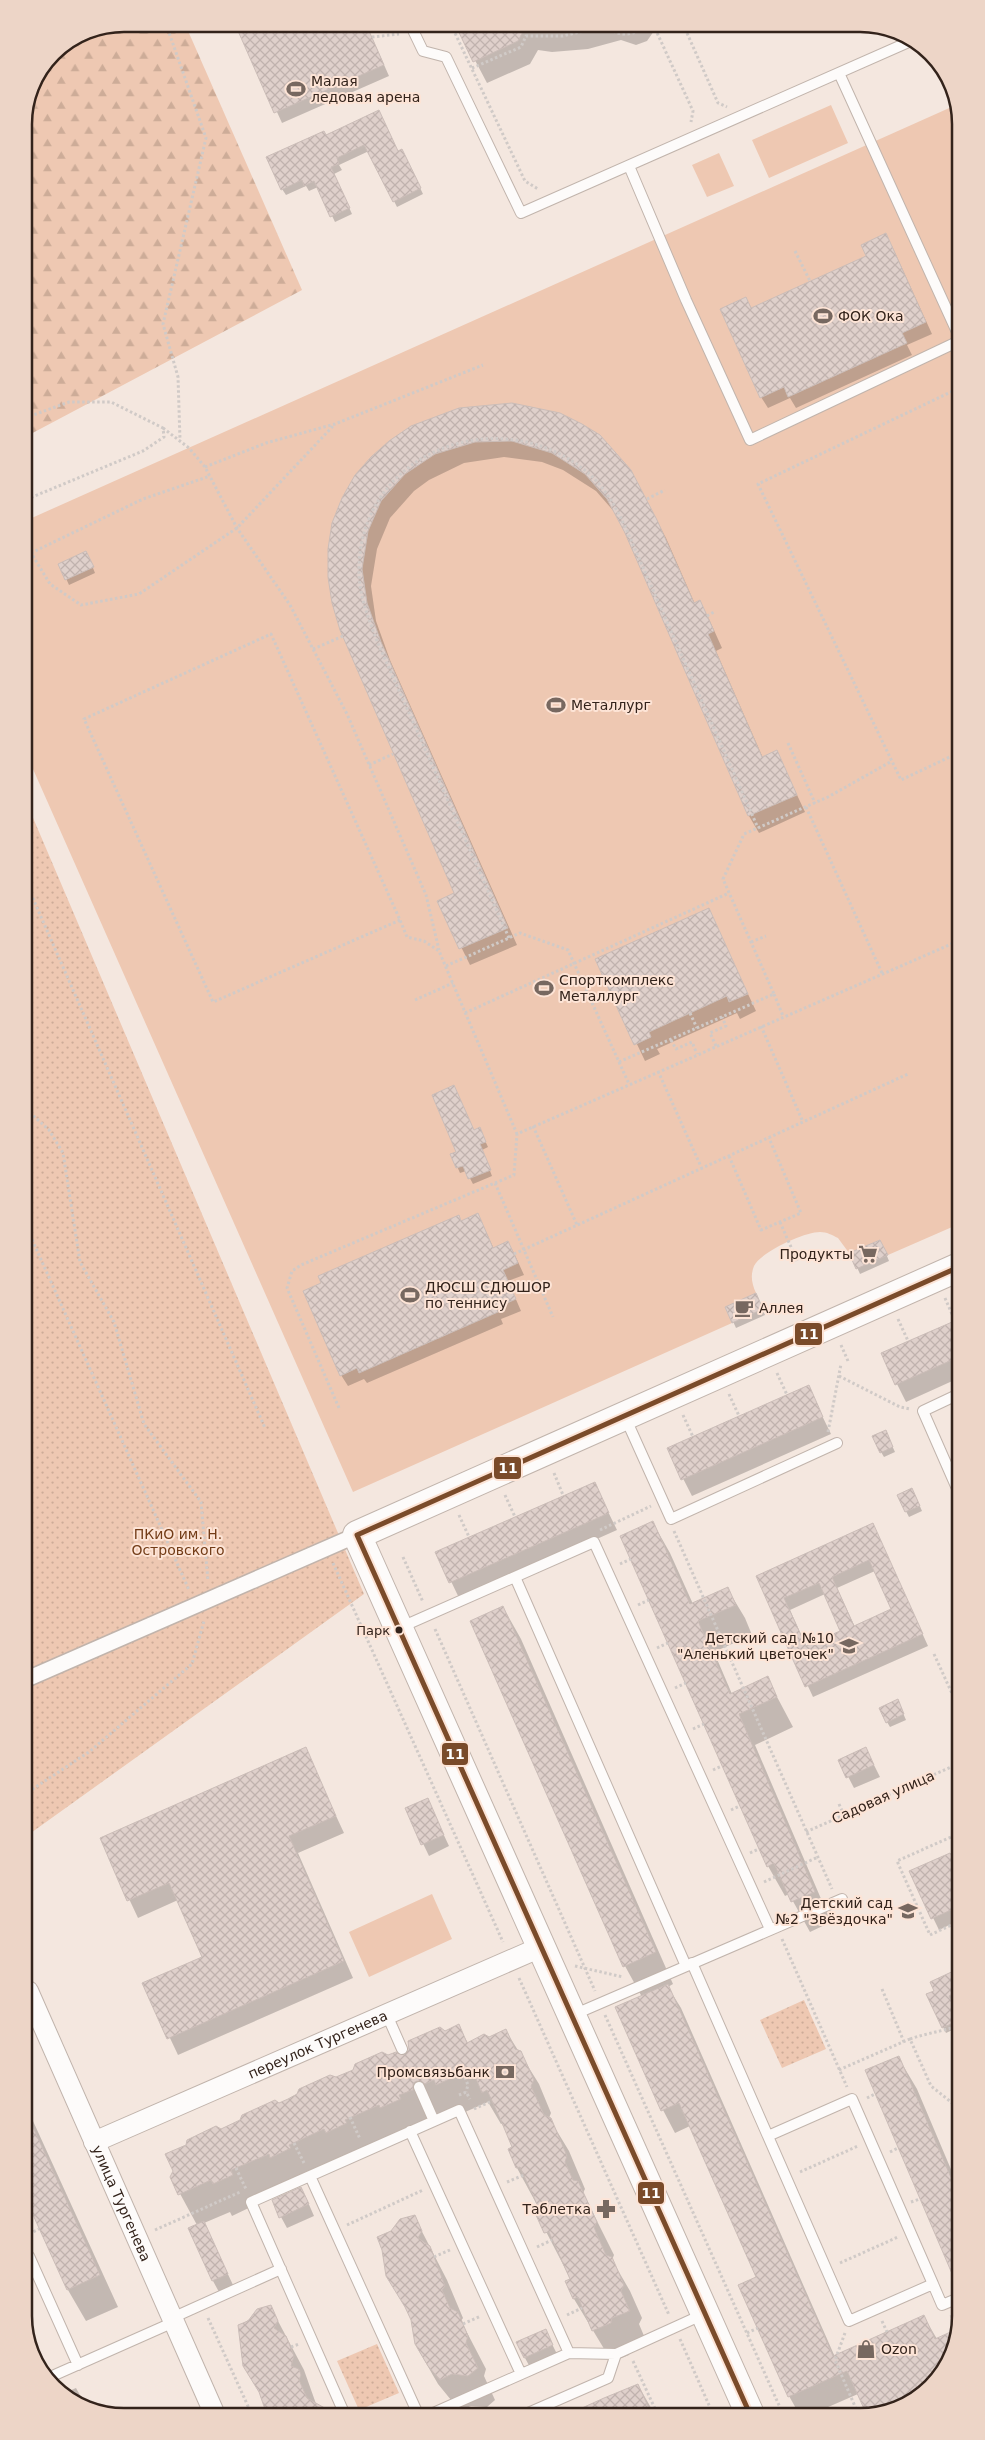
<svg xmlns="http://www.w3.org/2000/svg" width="985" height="2440" font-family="'DejaVu Sans',sans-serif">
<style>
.forest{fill:url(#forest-firs)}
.park{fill:url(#park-dots)}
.garden{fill:#eec8b2}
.shadow{fill:#0003;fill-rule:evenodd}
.building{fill:url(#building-cross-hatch);stroke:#cbbdb8;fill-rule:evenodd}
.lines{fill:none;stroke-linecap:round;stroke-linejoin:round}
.service-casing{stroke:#c1b4ac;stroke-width:12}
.pedestrian-casing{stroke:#c1b4ac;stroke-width:18}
.minor-casing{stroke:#c1b4ac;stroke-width:22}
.secondary-casing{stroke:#c1b4ac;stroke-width:30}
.path{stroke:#d0cac7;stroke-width:3;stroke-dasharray:2.5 2.5;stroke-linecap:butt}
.service{stroke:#fdfbfa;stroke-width:10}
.pedestrian{stroke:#fdfbfa;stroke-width:15}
.minor{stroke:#fdfbfa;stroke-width:20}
.secondary{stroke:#fdfbfa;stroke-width:28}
.bus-1-casing{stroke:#fde4d6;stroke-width:9}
.bus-1{stroke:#7a4b2a;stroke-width:5}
.bus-dot{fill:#33231b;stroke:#fde4d6;stroke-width:2}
.labels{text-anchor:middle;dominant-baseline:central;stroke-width:4;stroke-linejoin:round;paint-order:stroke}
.bus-label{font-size:13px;fill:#33231b;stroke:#fde4d6;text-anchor:end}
.poi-label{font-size:14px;fill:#33231b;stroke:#fde4d6;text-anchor:start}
.park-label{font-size:14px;fill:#733c17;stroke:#fde4d6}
.street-label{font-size:14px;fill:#33231b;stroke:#fde4d6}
.rim{fill:none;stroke:#33231b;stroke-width:2.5}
.line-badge{stroke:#fde4d6;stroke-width:2}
.badge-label{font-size:14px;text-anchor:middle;font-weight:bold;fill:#fff}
</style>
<defs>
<pattern id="forest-firs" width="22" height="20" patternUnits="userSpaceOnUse" patternTransform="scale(1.25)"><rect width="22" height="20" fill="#eec8b2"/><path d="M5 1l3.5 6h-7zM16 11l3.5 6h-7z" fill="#cdac98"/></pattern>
<pattern id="park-dots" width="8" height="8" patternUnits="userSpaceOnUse" patternTransform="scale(1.25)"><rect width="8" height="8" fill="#eec8b2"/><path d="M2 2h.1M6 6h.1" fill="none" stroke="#cdac98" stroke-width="1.8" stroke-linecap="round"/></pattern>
<pattern id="building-cross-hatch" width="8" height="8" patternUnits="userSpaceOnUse" patternTransform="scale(1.25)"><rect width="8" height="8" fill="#dfd0cb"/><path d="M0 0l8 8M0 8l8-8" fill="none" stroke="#c0b2ae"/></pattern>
</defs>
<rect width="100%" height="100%" fill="#f4e7df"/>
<path class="forest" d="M125,24H185L302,290L25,437L24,118L32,86L53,53L86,31Z"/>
<path class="park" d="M25,799L364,1594L28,1835Z
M804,2000L826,2049L782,2068L760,2020Z
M377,2344L399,2393L359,2410L337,2361Z"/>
<path class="garden" d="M831,105L848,143L769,178L752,140Z
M956,105L959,1224L888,1255L880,1240L849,1253L838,1238C832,1235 827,1232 820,1232C804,1232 761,1252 754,1266C750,1276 752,1284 756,1293L725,1307L732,1323L353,1492L25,751V521Z
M719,153L734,186L707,197L692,165Z
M432,1894L452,1939L369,1977L349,1932Z"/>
<path class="shadow" d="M237,24H366L389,76L282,123Z
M467,24H655L654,31L647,41L636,45L621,40L588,49L552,52L538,50L530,64L487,83L458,28Z
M326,136L398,153L405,157L423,194L397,207L369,151L339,165L342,170L334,174L352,214L335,222L318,187L309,191L306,186L286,195L282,189Z
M892,246L932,334L907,345L912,355L796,408L790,398L768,408L761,397L746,298L752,309Z
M459,409L640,488L666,538L695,604L699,602L709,619L722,648L716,651L763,758L777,752L805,812L759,833L749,816L617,515L596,491L563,470L542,462L504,457L464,463L429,480L414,491L390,518L377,549L371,586L376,621L390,660L517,945L470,965L439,902L456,894L329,549Z
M89,558L95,573L69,585L60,565Z
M708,909L756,1011L740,1019L737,1013L657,1049L660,1054L645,1061L597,960Z
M482,1134L488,1147L482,1150L492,1176L473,1184L466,1171L460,1173L452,1155Z
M478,1215L494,1249L508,1242L514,1253L524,1275L508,1281L521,1311L501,1319L503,1324L367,1383L364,1379L348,1386L341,1375L461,1222Z
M883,1246L889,1261L860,1274L851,1254Z
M758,1300L765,1315L736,1328L727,1308Z
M959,1321V1378L906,1402L882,1354Z
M808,1387L831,1434L692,1496L668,1449Z
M888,1437L895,1452L884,1457L881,1452Z
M594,1483L617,1530L460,1600L437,1552Z
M915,1495L922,1511L909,1517L898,1496Z
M653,1523L670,1553L693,1604L727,1588L745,1618L752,1635L714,1652L732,1694L767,1678L793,1727L755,1745L831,1922L810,1932L789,1894L785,1896L768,1866Z
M873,1525L928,1646L813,1697L757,1576ZM875,1571L893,1609L855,1627L837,1588ZM825,1594L842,1632L807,1648L790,1610Z
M503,1607L521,1639L673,1984L668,1987L681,2008L835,2357L924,2317L937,2339L893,2411H866L858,2394L819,2411L798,2412L789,2396L740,2286L757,2278L690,2126L675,2133L663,2110L642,1997L625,1966L471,1621Z
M900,1706L906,1720L890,1727L887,1722Z
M305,1749L344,1833L298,1853L353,1978L178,2055L144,1983L204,1957L178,1900L138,1918L101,1839Z
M866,1749L880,1777L854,1788L840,1761Z
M427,1799L449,1846L429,1856L406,1808Z
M960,1856V1920L939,1930L911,1872Z
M960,1969V1996L950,2001L961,2026L946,2033L928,1995L936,1992L931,1982Z
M458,2026L468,2043L489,2038L506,2031L539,2084L551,2113L549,2118L569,2151L585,2189L583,2193L614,2255L612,2260L630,2291L642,2318L639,2324L647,2343L630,2350L629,2355L612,2362L574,2299L567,2282L571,2280L538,2216L542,2214L517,2168L514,2147L503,2123L501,2124L488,2102L456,2116H444L435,2112L430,2122L232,2216L230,2212L204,2223L233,2285L219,2292L213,2281L189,2229L197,2225L171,2177L221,2130L388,2056L400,2057Z
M898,2057L917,2089L961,2193V2287L952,2271Z
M28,2110L118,2307L86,2321L68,2290L29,2203Z
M307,2200L314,2216L287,2228L281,2217Z
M414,2216L447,2280L463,2318L461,2321L486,2369L484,2376L495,2400L487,2407L471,2406L460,2411L438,2384L419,2351L413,2335L412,2319L392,2232Z
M270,2306L304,2370L320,2415H269L268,2409L242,2357L239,2326Z
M551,2342L558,2356L531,2369L525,2358Z
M638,2385L654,2413H574Z
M76,2388L85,2404L62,2394Z"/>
<path class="building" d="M235,24H366L384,65L274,113Z
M455,24H527L518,41L473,62Z
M379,110L398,151L402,149L421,188L393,202L364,145L337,158L339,164L331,167L350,208L330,217L314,181L304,186L302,180L281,190L266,157L324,131L326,135Z
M886,233L926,322L902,333L907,343L788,397L784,387L760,398L720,309L746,297L751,308L866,256L861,245Z
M512,403L560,413L582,424L600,435L631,470L657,520L694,603L700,600L714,631L708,634L762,757L777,750L797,795L748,816L625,533L607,499L585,474L552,453L512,441L475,442L435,454L405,474L381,501L368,531L362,569L367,603L381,642L508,928L459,949L437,901L454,893L340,630L332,603L328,577V549L332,523L342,498L355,475L371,457L389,441L411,426L459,408Z
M86,551L94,567L65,580L58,564Z
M709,908L748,994L729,1002L727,996L649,1032L651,1037L634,1045L595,959Z
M454,1085L474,1130L480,1127L486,1142L480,1144L491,1170L468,1179L463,1166L456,1168L450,1154L456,1152L432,1095Z
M478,1213L493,1248L508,1241L514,1254L518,1263L503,1270L516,1299L496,1308L498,1312L359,1373L357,1368L340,1376L303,1291L321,1283L318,1276L459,1215L461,1221Z
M880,1240L888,1255L856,1269L849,1253Z
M756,1293L763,1309L732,1323L725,1307Z
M959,1319V1357L895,1385L881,1353Z
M809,1385L823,1417L681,1480L667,1448Z
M886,1430L893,1447L880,1453L872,1436Z
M595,1482L609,1513L449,1583L435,1552Z
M912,1488L920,1506L905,1512L897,1495Z
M653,1521L690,1604L728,1587L736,1605L698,1621L730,1694L768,1676L777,1697L739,1714L815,1892L791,1902L774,1863L767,1867L620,1536Z
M873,1523L923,1634L805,1687L756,1576ZM869,1560L891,1609L854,1626L832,1577ZM819,1583L840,1631L806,1646L784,1598Z
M503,1606L656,1952L623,1967L470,1621Z
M898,1699L904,1714L886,1723L879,1708Z
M306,1747L336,1816L289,1836L344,1961L167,2039L142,1983L202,1957L169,1883L127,1901L100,1838Z
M866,1747L874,1765L846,1778L838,1760Z
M428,1798L444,1835L421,1845L405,1808Z
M950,1853L953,1858L960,1854V1906L931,1919L909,1871Z
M960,1968V1990L949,1996L960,2020L942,2028L926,1994L934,1991L930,1982Z
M668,1984L833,2356L924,2315L935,2339L957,2329L941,2377L893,2411H865L847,2371L788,2397L738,2285L756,2277L679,2103L661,2111L615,2007Z
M459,2024L467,2043L484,2034L489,2037L506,2029L515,2049L521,2051L534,2080L531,2086L540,2106L544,2115L551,2118L567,2156L565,2162L573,2180L578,2181L597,2222L594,2227L598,2237L606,2255L612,2257L624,2285L621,2291L630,2311L612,2318L611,2323L592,2331L578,2297L573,2299L565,2281L570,2279L549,2232L544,2233L536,2215L541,2213L520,2167L516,2168L508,2149L512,2147L502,2123L487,2090L482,2093L472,2069L436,2085L434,2080L425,2084L417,2081L413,2083V2090L399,2095L401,2099L380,2108L379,2105L345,2120L347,2123L326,2133L324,2129L289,2145L291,2148L270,2158L269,2154L231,2170L233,2175L213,2184L211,2180L178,2195L170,2177L173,2171L165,2154L186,2145L187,2140L216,2126L221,2129L240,2120L242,2115L275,2100L279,2103L288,2099L297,2094L299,2089L330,2075L336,2077L353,2070L355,2064L382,2052L388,2055L396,2052L404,2055L409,2050L408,2041L440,2027L445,2031Z
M899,2056L961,2201V2290H959L865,2070Z
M28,2116L100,2275L67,2290L29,2206Z
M301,2187L309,2204L279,2218L272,2200Z
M415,2215L422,2231L418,2238L430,2246L445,2286L442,2290L450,2308L458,2312L468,2336L466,2343L478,2368L468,2376L452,2374L440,2380L428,2366L415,2344L411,2320L405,2307L386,2276L382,2250L377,2237L391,2231L400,2219Z
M204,2221L228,2274L212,2281L188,2228Z
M271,2305L278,2321L274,2328L286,2336L294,2356L291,2366L299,2369L301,2375L299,2380L307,2398L337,2415H267L259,2392L243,2366L238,2325L248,2321L257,2309Z
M546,2329L553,2345L524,2358L516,2342Z
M638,2384L651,2413H571L604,2398Z"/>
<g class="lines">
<g class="service-casing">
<path id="service" d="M410,24L423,51L446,57L521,213L911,41
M839,73L957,332
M629,166L686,300L750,440L957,342
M959,1394L923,1411L959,1493
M625,1417L671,1519L837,1443
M515,1577L686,1966
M399,1628L594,1542L770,1929
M692,1963L849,2321L933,2284L942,2305L961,2297
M387,2015L402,2049
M573,2015L842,1899
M419,2087L434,2121
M410,2131L521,2374
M768,2136L852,2099L933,2284
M310,2176L418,2414
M29,2256L78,2365
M172,2318L281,2269
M50,2377L174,2322
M528,2413L608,2378L616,2354
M431,2414L569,2353L616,2354L704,2314
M345,2415L251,2202L459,2110L569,2353"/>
</g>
<g class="pedestrian-casing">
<path id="pedestrian" d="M27,1679L357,1535"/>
</g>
<g class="minor-casing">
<g id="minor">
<path id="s1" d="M28,1991L215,2415"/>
<path id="s2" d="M94,2142L541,1947"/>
</g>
</g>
<g class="secondary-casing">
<path id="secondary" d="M749,2412L357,1535L959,1267"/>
</g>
<path class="path" d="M166,24L206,138L163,324L178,377L180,440
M653,24L693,111L691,122
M683,24L718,103L727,107
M428,31L453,29L525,181L538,189
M372,37L399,34
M472,68L521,47L526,36H563L605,26C620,38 634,36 648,24
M795,251L810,281
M957,389L758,484L901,780L958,753
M25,418L69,402H111L163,428L164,437L143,451L25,500
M163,428L189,448L205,467L237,528L290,605L347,714L426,895L439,950
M205,467L266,443L335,424L483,365
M647,499L665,490
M25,543L50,584L81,605L139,594L237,528L335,424
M31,553L143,499L210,476
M707,616L714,612
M313,649L343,636
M788,743L815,803
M369,765L393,754
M806,807L882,973
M26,897L31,894L265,1428
M400,920L213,1002L84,719L271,634L400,920L407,937L424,941L439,951L517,1134
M509,938L377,641C368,617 358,593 359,567C362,450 501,400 587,472C606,488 617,509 627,531L758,828
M751,942L766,936
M446,966L520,933L568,950L619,1062L774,994L723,879L744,834L828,797L892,761
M774,994L783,1016
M415,1000L453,983
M465,1013L729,893
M690,1013L697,1028
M761,1026L803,1122
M671,1040L676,1049L692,1042L697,1054
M716,1046L710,1033L726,1026L722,1017
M619,1062L629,1084
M658,1071L702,1169
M26,1109L49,1130L63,1153L80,1262L114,1322L144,1424L201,1502L208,1581
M533,1126L577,1225
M729,1156L761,1230L801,1213L769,1138
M495,1183L514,1175L517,1134L958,941
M780,1222L798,1263
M26,1226L189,1590
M514,1254L908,1074
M945,1298L955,1321
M898,1319L908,1341
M841,1345L848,1361
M777,1373L787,1395
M839,1376L900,1407L910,1409
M729,1394L739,1416
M339,1408L287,1288L292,1271L301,1265L495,1183L553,1317
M683,1415L693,1437
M828,1432L841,1364
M554,1473L563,1495
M505,1495L515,1517
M459,1515L469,1537
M600,1530L651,1506
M674,1531L832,1889
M403,1557L423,1602
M333,1563L503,1942
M620,1564L631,1559
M638,1605L649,1600
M435,1629L595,1991
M657,1648L668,1643
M934,1654L960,1711
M675,1688L686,1683
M693,1729L704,1724
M713,1770L722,1766
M28,1792L89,1752L192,1664L204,1621
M839,1804L844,1815
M731,1810L740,1806
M806,1832L960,1763
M960,1833L897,1861L930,1935L960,1921
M750,1853L759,1849
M764,1882L818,1857
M782,1939L847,2087
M575,1966L623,1977
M519,1978L669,2315
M882,1989L904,2042
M605,2015L782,2412
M910,2039C927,2033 944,2031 961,2025
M461,2068L468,2085L466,2092
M839,2070L910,2039L931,2086L961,2110
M459,2095L466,2092L470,2099
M867,2098L875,2094
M474,2109L492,2101
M350,2117L360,2139
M294,2143L304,2163
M890,2152L898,2148
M236,2168L246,2189
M800,2172L858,2146
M507,2182L524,2175
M911,2202L920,2199
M347,2225L423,2190
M155,2230L240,2192
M29,2234L39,2229
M537,2247L552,2240
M434,2257L450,2250
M840,2263L898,2237
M567,2315L582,2308
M951,2315L957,2329
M208,2318L252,2415
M882,2321L887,2332
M463,2324L481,2316
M747,2333L758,2328
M845,2333L835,2360L857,2411
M680,2339L712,2412
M291,2347L299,2344
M633,2361L657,2413
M319,2413L328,2410"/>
<use href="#service" class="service"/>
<use href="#pedestrian" class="pedestrian"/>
<use href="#minor" class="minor"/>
<use href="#secondary" class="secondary"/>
<g class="bus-1-casing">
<path id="bus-1" d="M357,1535L749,2412
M357,1535L959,1267"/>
</g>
<use href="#bus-1" class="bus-1"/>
</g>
<defs>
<g id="stadium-bare" transform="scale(1.5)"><path d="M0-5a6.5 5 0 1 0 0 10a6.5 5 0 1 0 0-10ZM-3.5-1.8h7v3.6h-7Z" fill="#776860" stroke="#fde4d6" stroke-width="2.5" paint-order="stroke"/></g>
<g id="supermarket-bare" transform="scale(1.5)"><path d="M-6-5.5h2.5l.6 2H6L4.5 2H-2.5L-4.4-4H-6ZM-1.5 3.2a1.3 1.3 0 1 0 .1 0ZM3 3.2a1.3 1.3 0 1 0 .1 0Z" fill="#776860" stroke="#fde4d6" stroke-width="2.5" paint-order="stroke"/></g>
<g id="cafe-bare" transform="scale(1.5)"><path d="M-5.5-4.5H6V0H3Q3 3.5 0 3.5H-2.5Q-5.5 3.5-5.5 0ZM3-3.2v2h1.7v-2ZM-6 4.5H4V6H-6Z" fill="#776860" stroke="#fde4d6" stroke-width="2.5" paint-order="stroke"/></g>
<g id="school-bare" transform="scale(1.5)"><path d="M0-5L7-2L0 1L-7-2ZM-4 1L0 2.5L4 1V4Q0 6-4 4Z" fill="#776860" stroke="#fde4d6" stroke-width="2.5" paint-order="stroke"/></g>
<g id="bank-bare" transform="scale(1.5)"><path d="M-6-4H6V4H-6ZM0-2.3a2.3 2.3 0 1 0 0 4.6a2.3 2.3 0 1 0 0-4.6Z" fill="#776860" stroke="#fde4d6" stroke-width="2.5" paint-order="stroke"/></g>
<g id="pharmacy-bare" transform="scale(1.5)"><path d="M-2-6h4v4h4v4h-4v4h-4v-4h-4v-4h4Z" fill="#776860" stroke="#fde4d6" stroke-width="2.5" paint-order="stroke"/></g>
<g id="shop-bare" transform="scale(1.5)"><path d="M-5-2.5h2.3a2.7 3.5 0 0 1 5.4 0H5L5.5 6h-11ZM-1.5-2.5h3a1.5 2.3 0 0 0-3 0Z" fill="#776860" stroke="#fde4d6" stroke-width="2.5" paint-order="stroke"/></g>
</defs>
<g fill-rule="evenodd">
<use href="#stadium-bare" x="296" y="89"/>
<use href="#stadium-bare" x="823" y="316"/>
<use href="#stadium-bare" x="556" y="705"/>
<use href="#stadium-bare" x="544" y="988"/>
<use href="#supermarket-bare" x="868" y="1254"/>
<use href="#stadium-bare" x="410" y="1295"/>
<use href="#cafe-bare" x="744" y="1308"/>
<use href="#school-bare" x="849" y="1646"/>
<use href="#school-bare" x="908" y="1911"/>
<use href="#bank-bare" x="505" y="2072"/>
<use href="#pharmacy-bare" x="606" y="2209"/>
<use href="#shop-bare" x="866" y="2349"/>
</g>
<circle class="bus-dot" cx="399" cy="1630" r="4.5"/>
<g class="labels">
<g class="bus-label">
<text x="390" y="1630">Парк</text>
</g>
<g class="poi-label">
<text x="311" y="81">Малая<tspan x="311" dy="16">ледовая арена</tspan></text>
<text x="838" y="316">ФОК Ока</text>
<text x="571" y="705">Металлург</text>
<text x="559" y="980">Спорткомплекс<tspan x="559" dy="16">Металлург</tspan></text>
<text x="853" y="1254" text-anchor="end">Продукты</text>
<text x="425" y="1287">ДЮСШ СДЮШОР<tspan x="425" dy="16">по теннису</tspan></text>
<text x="759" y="1308">Аллея</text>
<text x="834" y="1638" text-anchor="end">Детский сад №10<tspan x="834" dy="16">"Аленький цветочек"</tspan></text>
<text x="893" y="1903" text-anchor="end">Детский сад<tspan x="893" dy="16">№2 "Звёздочка"</tspan></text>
<text x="490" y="2072" text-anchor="end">Промсвязьбанк</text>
<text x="591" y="2209" text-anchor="end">Таблетка</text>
<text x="881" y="2349">Ozon</text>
</g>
<g class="park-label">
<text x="178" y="1534">ПКиО им. Н.<tspan x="178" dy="16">Островского</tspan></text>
</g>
<g class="street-label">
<text transform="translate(883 1797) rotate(-24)">Садовая улица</text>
<text stroke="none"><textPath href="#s2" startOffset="244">переулок Тургенева</textPath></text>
<text stroke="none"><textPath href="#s1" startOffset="232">улица Тургенева</textPath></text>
</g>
</g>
<path d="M0 0H985V2440H0ZM124 32H860A92 92 0 0 1 952 124V2316A92 92 0 0 1 860 2408H124A92 92 0 0 1 32 2316V124A92 92 0 0 1 124 32Z" fill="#edd5c7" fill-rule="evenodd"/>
<path class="rim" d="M124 32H860A92 92 0 0 1 952 124V2316A92 92 0 0 1 860 2408H124A92 92 0 0 1 32 2316V124A92 92 0 0 1 124 32Z"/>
<g class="line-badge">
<rect x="794" y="1322" width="29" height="24" rx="5" fill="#7a4b2a"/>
<rect x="493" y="1456" width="29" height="24" rx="5" fill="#7a4b2a"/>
<rect x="441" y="1742" width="28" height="24" rx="5" fill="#7a4b2a"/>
<rect x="637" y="2181" width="28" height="24" rx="5" fill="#7a4b2a"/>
</g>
<g class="badge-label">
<text x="809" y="1339">11</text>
<text x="508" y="1473">11</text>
<text x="455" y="1759">11</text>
<text x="651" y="2198">11</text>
</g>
</svg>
